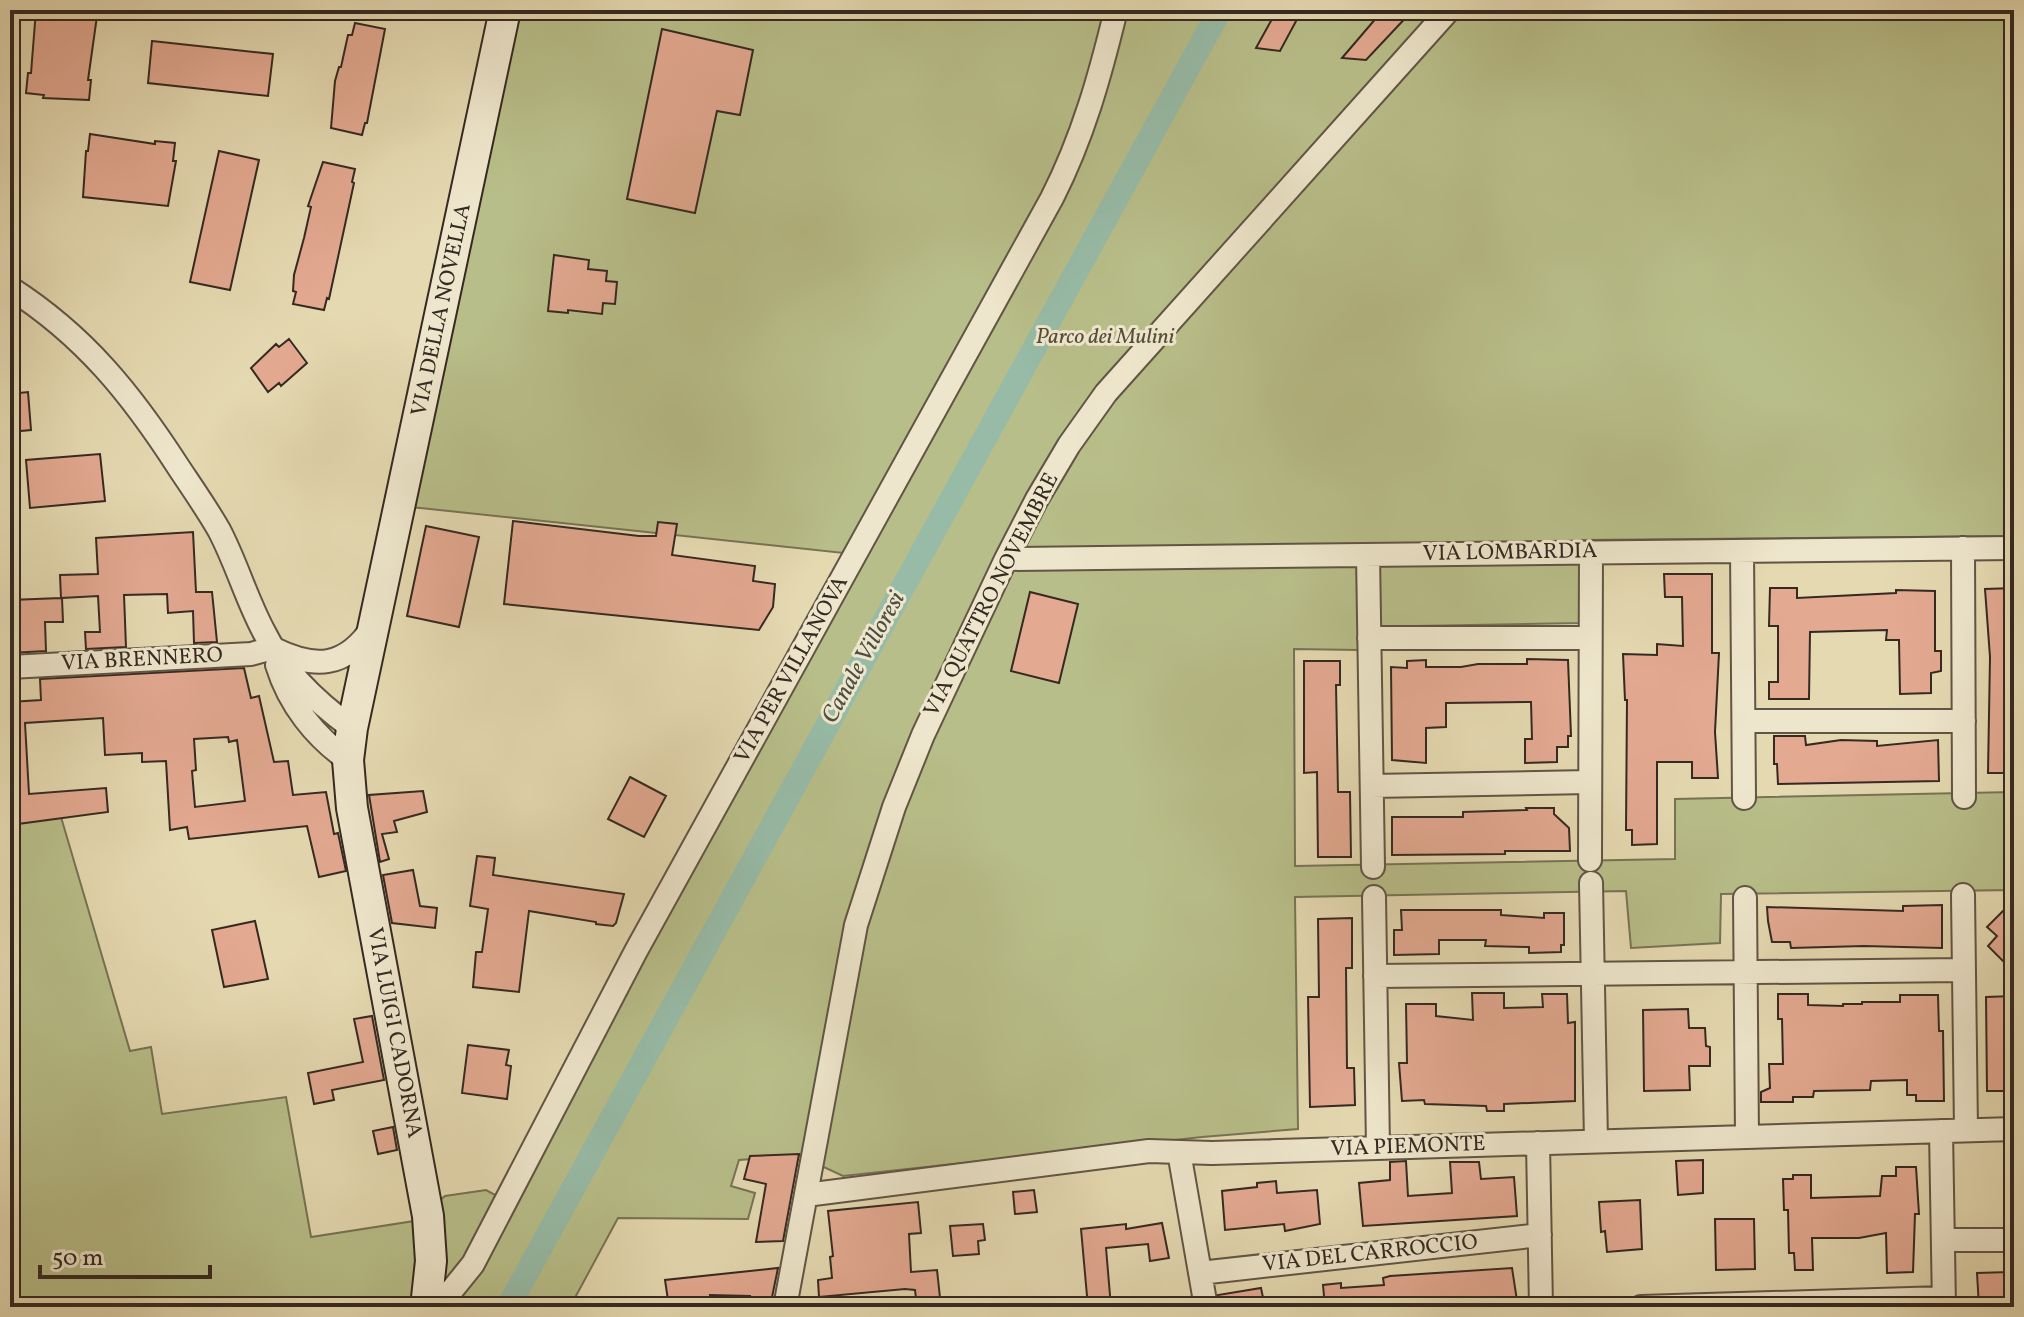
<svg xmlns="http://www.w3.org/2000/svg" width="2024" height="1317" font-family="Vollkorn,serif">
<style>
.green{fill:#b8be89;stroke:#767455;stroke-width:2}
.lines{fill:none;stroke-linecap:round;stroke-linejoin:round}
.canal{stroke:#97bba7;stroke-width:24}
.building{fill:#e3a991;stroke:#352921;stroke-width:2;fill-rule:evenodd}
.street-casing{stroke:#615545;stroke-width:26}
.secondary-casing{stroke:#352921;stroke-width:34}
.street{stroke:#eee6cc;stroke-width:22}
.secondary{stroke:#eee6cc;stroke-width:30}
.labels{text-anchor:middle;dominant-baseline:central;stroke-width:6;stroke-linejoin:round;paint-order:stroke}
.street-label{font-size:22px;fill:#352921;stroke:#eee6cc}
.park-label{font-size:22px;font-style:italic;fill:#564e3b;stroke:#eee6cc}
.water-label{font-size:24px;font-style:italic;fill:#4e4e42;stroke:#eee6cc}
</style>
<rect width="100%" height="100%" fill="#e5d9b1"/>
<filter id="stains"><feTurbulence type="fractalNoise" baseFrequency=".0025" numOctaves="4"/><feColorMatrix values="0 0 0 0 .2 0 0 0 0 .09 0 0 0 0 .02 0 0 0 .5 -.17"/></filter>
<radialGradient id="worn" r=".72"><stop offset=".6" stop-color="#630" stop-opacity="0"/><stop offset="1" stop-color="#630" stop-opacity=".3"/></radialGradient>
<path class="green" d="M513,10H2014V536L1581,540L1580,623L1361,627V647L1358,650L1294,649L1295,866L1675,859V799L2014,792V890L1721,894L1720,943L1631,948L1626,891L1295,897L1298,1129L1202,1137L843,1176L800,1156L739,1160L731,1186L755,1193L748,1219L618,1218L570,1307H10V824L61,817L130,1051L151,1047L162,1114L286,1097L311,1237L414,1221L445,1196L486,1190L510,1203L863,555L411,507Z"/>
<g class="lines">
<path class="canal" d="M508,1307L1220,10"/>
</g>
<path class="building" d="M36,10H82L81,14L97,16L88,80H91L89,100L43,98L44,95L26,93L28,73H31Z
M1277,10H1302L1280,51L1256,48Z
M1383,10H1413L1366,60L1342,58Z
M355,23L385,29L367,123H365L362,135L331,128L335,81L339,67H341L348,35H352Z
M662,29L753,50L740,115L717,111L695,213L627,199Z
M152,41L273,54L268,96L148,83Z
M90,134L155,144V141L175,143L173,161H176L168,206L83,197L86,151H88Z
M219,151L259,160L230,290L190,282Z
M323,162L355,169L352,182L354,183L329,299L327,298L324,310L293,304L296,292L293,291L294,275L304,238L311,207L308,206Z
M554,255L589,260L588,269L607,271L606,281L617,282L615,304L603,303L602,314L568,310V313L548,311Z
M289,339L307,363L281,386L279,383L268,392L251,368L276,344L279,347Z
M28,392L31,430L10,432V394Z
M100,454L105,501L30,508L26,460Z
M513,521L639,536H656L658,522L677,524L672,555L755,566L753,581L775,584L773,607L759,630L504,604Z
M426,526L479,537L459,627L407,616Z
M193,532L196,592H212L217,642L194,643L193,611L168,613L167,594L124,595L126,647L86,649L85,632H100L98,596L62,598L63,622H45L46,651L10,653V600L61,598L60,575L98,574L96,538Z
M1664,574H1712V653H1719L1715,732L1718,778H1692V762H1657V844L1632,845V830H1626L1627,700H1625L1623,654L1657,655V644L1683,646L1682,597H1665Z
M1770,588H1797V598L1896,593V590L1935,591V651H1941V671L1931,673V693L1900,694L1899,640H1886L1887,630L1810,632L1809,699H1769V682H1778V626H1769Z
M2014,588V773H1988L1990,657L1985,589Z
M1030,592L1078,604L1059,683L1011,671Z
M1527,659L1568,660L1571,736H1568V747H1557V762L1525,763V739H1532L1531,702L1446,703V727L1426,728V763L1392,760L1391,667L1407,668V661L1426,660V667H1461L1478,664H1527Z
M1304,661H1340V685H1336L1338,792H1350L1351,857H1318L1317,772L1304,773Z
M244,668L251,698L259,696L274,762L288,761L293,795L326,792L334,834L338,833L346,871L319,877L307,826L189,839L187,827L170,830L166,761L142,762V753L105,755L103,718L25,723L29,794L106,788L108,812L10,825V702L41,700L40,679ZM228,737L229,742L237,740L245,801L195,807L192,771L196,770L194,739Z
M1774,736H1805L1806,745L1841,740L1877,741V746L1938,740L1939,781L1778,784L1777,764H1774Z
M630,777L666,796L644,837L608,819Z
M423,791L427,812L394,821L397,832L382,834L389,859L380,862L369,795Z
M1526,808H1554V814L1569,828L1570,851H1505V854L1392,855V817H1463V812L1527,810Z
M477,856L495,858L493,875L624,894L616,923L613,926L596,924V922L529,911L519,992L473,987L476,952H482L488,909L470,906Z
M413,870L420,906L437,908L435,928L392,923L383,875Z
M2014,900V972L1988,946L1997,936L1987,927Z
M1942,905V948L1864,946L1791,948L1790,942H1772L1768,921L1767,907L1903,911V906Z
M1401,910H1501V915L1544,918V913H1564V945H1561V952L1529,953V947L1485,946L1486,940H1439V954L1394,955V930H1402Z
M1352,918V968H1346L1347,1068H1354L1355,1105L1310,1107L1308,997H1319L1318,919Z
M255,921L268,979L224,987L212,930Z
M1472,993H1504V1008L1543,1007L1542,994H1567L1568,1023L1575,1022V1101L1504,1104V1111H1487L1486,1106L1425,1104L1424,1100L1402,1101L1399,1063H1407L1406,1004H1436V1016L1473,1020Z
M1778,994H1808V1005L1843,1006V1004H1862V1002H1900V995H1938L1939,1031H1943L1944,1101H1916V1095H1907V1080L1871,1081L1870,1090L1814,1091L1813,1097H1793V1102H1761V1092L1770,1088L1769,1064H1783L1782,1019H1778Z
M2014,996V1091H1987L1986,997Z
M1688,1009L1689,1028H1705L1706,1046L1710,1047V1066H1689L1690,1090L1644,1091L1643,1010Z
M372,1016L384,1080L332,1090L334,1100L314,1104L308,1073L363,1062L354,1019Z
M468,1045L509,1050L506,1065L511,1066L507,1099L462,1093Z
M393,1127L397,1150L378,1154L373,1131Z
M799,1154L783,1241L756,1242L766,1184L744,1179L750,1156Z
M1703,1160V1193L1678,1195L1676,1161Z
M1406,1161L1408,1196L1452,1193L1450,1162H1479L1481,1179L1514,1177L1517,1216L1363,1226L1359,1183L1390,1180V1162Z
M1896,1167H1916L1919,1214H1915L1913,1272L1887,1273L1886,1233L1859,1238H1812L1813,1270H1795L1794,1253H1789L1788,1210H1784L1783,1179H1793V1175H1811V1198L1880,1196L1882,1176H1896Z
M1276,1181L1277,1193L1317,1190L1320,1224L1285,1231L1284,1224L1225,1230L1222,1191L1257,1187V1183Z
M1034,1190L1037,1212L1015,1214L1013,1192Z
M1640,1200L1642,1249L1607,1252L1605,1231L1601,1232L1599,1202Z
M918,1202L921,1233L909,1234L911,1272L937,1270L941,1307H917L915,1290L905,1289L819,1297L818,1280L832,1278L830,1257L833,1256L828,1211Z
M1715,1219H1754L1755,1269L1716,1270Z
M1162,1223L1169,1258L1150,1261L1148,1244L1106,1248L1111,1307H1088L1081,1229L1126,1224V1229Z
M983,1224L985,1240L978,1241L979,1254L953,1256L950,1226Z
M778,1268L770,1307H748L750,1296L710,1295L711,1307H669L665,1280Z
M1512,1268L1518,1307H1493V1303L1457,1307L1456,1302L1405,1307H1325L1323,1285L1341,1283V1288L1384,1285L1383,1278L1390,1276Z
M2010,1272V1307H1979L1977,1273Z
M1261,1288L1265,1307H1220L1218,1295Z"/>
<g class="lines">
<g class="street-casing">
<path id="street" d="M10,288C85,336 132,395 179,468C193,489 207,509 219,530C236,562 246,598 263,630C283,671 316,702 352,728
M1963,548L1964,797
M1742,551L1744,798
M1368,555L1373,867
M1006,559L2014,548
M1369,638H1590
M274,649C315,669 345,668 372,628
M277,665C289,704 315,737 348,760
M10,667L251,654L273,648
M1744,721H1964
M1372,786L1589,782
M1590,860L1591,552
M1591,883L1596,1141
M1963,895L1966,1130
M1374,897L1378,1147
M1745,898L1747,1137
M1375,976L1963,970
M1941,1131L1944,1307
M1538,1143L1541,1307
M1179,1152L1206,1307
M806,1195L1149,1151L1212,1153L2014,1129
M1943,1240H2014
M1200,1273L1540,1235
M426,1306L452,1290L473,1264L636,951L1052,198C1083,137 1100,76 1116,10
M785,1307L856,925L894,807L923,735L1006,559L1037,499L1069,445L1106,393L1449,10
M1641,1307L1943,1298"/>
</g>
<g class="secondary-casing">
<path id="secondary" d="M426,1307L431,1261L428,1216L352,808L348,760L352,728L505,10"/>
</g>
<use href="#street" class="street"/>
<use href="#secondary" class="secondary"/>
</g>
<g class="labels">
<g class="street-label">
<text transform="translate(442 310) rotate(-78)">VIA DELLA NOVELLA</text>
<text transform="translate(1510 553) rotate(-1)">VIA LOMBARDIA</text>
<text transform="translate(992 595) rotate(-63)">VIA QUATTRO NOVEMBRE</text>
<text transform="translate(142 660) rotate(-3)">VIA BRENNERO</text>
<text transform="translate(792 670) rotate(-61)">VIA PER VILLANOVA</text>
<text transform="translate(394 1033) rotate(79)">VIA LUIGI CADORNA</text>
<text transform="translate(1408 1147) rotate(-2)">VIA PIEMONTE</text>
<text transform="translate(1370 1254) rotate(-6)">VIA DEL CARROCCIO</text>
</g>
<g class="park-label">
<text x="1105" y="337">Parco dei Mulini</text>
</g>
<g class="water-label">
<text transform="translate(864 658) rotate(-61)">Canale Villoresi</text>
</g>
</g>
<rect width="2024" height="1317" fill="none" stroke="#e5d9b1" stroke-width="40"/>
<rect x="12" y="12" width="2000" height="1293" fill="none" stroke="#352921" stroke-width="4"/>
<rect x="20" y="20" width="1984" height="1277" fill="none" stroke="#352921" stroke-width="2"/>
<path d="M40 1265v12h170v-12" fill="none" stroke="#352921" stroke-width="4"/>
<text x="52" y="1265" font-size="24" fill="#352921" stroke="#eee6cc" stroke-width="6" paint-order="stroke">50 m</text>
<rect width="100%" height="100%" filter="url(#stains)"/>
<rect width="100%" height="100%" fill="url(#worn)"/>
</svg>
